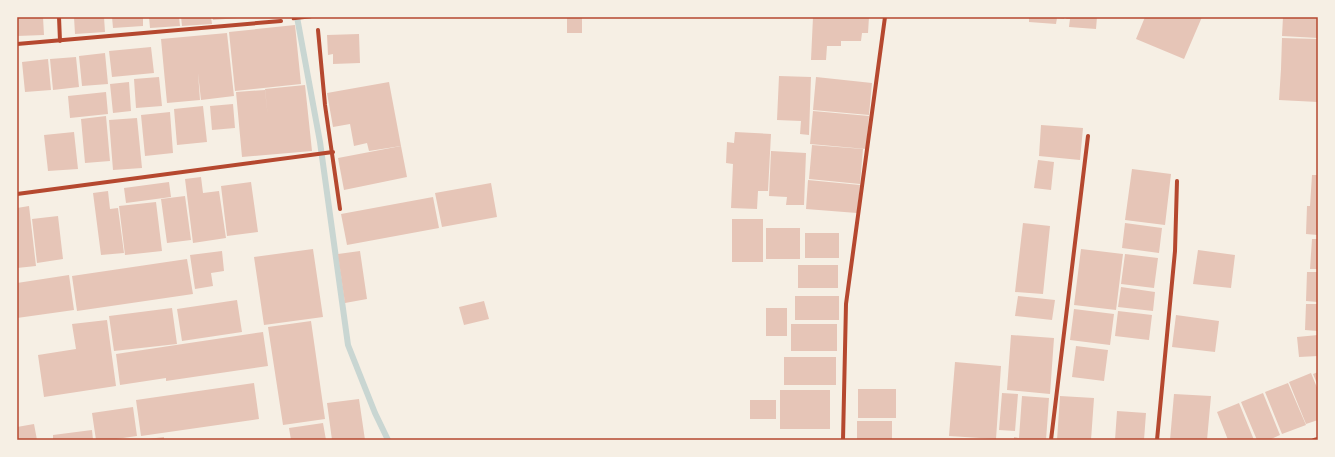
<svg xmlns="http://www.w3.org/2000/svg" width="1335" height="457" font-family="Karla,sans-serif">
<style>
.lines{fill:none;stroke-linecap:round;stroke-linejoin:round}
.stream{stroke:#c9d6d2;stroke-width:6}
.building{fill:#e6c5b7}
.path{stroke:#b5482f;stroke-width:2.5}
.minor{stroke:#b5482f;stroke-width:4}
.neatline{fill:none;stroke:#b5482f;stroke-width:1.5}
</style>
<rect width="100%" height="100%" fill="#f6efe4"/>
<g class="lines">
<path class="stream" d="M297,17L320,142L348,345L375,413L388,440"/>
</g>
<path class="building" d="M17,17H43L44,35L17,36Z
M74,17H104L105,32L75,34Z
M112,17H143V26L113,28Z
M149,17H179L180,26L150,28Z
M181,17H211L212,24L182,26Z
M212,17H238V18L213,20Z
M567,17H582V33H567Z
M813,17H869L868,33H862L861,41H841V46H827L826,60H811Z
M1029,17H1064V19L1057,18L1056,24L1029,22Z
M1067,17H1097L1096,29L1069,27L1070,19H1066Z
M1145,17H1202L1184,59L1136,39Z
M1283,17H1318V38L1282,36Z
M295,25L301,84L235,91L229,32Z
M227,33L234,96L201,100L198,73L200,100L167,103L161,39Z
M359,34L360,63L333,64V54L328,55L327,35Z
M1282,38L1318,39V102L1279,100L1281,69L1298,70L1281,69Z
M151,47L154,73L112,77L109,51Z
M105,53L108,84L82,86L79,56Z
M76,57L79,87L53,90L50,59Z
M48,59L51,90L25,92L22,62Z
M779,76L811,77L809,135L800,134L801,121L777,120Z
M159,77L162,106L136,108L134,79Z
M816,77L872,83L869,115L813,110Z
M129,82L131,111L113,113L110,84Z
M389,82L401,146L369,151L367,143L354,146L350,124L333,127L327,93Z
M305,85L312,151L242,157L236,92L265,90L268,118L265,89Z
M106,92L108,114L70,118L68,96Z
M233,104L235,128L212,130L210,106Z
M203,106L207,142L177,145L174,109Z
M813,111L869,116L866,149L810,144Z
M170,112L173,153L145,156L141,115Z
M106,116L110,161L85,163L81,119Z
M137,118L142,168L113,170L109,120Z
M1041,125L1083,128L1080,160L1039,156Z
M74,132L78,169L48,171L44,135Z
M735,132L771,134L768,191H758L757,209L731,208L733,164L726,163L727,142L734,143Z
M812,145L863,149L860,184L809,179Z
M401,146L407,177L344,190L338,158Z
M771,151L806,153L804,205H786L787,197L769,196Z
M1038,160L1054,162L1051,190L1034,188Z
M1132,169L1171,174L1165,225L1125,220Z
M1312,175H1318V235L1306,234L1307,206H1310Z
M201,177L203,193L219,191L226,238L193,243L185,179Z
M808,180L860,185L857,213L806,209Z
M169,182L171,197L126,203L124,188Z
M251,182L258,232L227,236L221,186Z
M491,183L497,217L442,227L435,193Z
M108,191L110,209L118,208L124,253L101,255L93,193Z
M185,196L191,240L167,243L161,199Z
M433,197L439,228L347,245L341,214Z
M156,202L162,251L125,255L119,206Z
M29,206L36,266L17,268V208Z
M58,216L63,259L37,263L32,219Z
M732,219H763V262H732Z
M1023,223L1050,226L1043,294L1015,292Z
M1125,223L1162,228L1159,253L1122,248Z
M766,228H800V259H766Z
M805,233H839V258H805Z
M1312,239H1318V269H1310Z
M313,249L323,317L264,325L254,257Z
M1081,249L1123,254L1116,310L1074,305Z
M1198,250L1235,255L1231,288L1193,284Z
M222,251L224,271L211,273L213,286L195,289L190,255Z
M360,251L367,299L345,303L338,254Z
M1125,254L1158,258L1154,288L1121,284Z
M187,259L193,294L77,311L72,276Z
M798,265H838V288H798Z
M1307,272H1318V302L1306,301Z
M69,275L74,310L17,318V283Z
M1121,287L1155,292L1153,311L1118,307Z
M795,296H839V320H795Z
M1018,296L1055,300L1052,320L1015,316Z
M237,300L242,332L182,341L177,309Z
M484,301L489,319L464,325L459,307Z
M1306,304H1318V331L1305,330Z
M172,308L177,344L114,351L109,316Z
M766,308H787V336H766Z
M1074,309L1114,314L1110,345L1070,340Z
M1118,311L1152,315L1149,340L1115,336Z
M1176,315L1219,321L1215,352L1172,347Z
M107,320L116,386L44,397L38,355L76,349L72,324Z
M311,321L325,419L283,425L268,327Z
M791,324H837V351H791Z
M263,332L268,366L166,381V378L120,385L116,354Z
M1011,335L1054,338L1050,394L1007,390Z
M1318,335V356L1299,357L1297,337Z
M1076,346L1108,350L1104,381L1072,377Z
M784,357H836V385H784Z
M955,362L1001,366L996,439L949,436Z
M1318,372V386L1313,374Z
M1311,373L1318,390V420L1306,424L1289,382Z
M254,383L259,419L141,436L136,400Z
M1288,383L1306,425L1282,434L1265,392Z
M858,389H896V418H858Z
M780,390H830V429H780Z
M1002,393L1018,394L1015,431L999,430Z
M1263,393L1280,435L1269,440H1257L1241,402Z
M1174,394L1211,396L1207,440H1170Z
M1022,396L1049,398L1046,440H1014V437L1019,438Z
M1060,396L1094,398L1091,440H1057Z
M359,399L365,440H332L327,403Z
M750,400H776V419H750Z
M1239,403L1254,440H1228L1217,412Z
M133,407L137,436L109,440H96L92,413Z
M1117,411L1146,413L1144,440H1115Z
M857,421H892V440H857Z
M323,423L326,440H291L289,428Z
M34,424L37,440H17V427Z
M92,430L93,440H53V435Z
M164,437V440H148V439Z"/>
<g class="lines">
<path class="path" d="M293,19L311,17"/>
<path class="minor" d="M59,17L60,41
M318,30L325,105L340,209
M17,44L281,21
M17,194L333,152
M843,440L846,304L885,17
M1051,440L1088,136
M1157,440L1175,251L1177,181
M1314,440L1318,439"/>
</g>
<rect width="1335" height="457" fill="none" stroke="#f6efe4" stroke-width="36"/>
<rect x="18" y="18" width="1299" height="421" class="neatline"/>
</svg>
